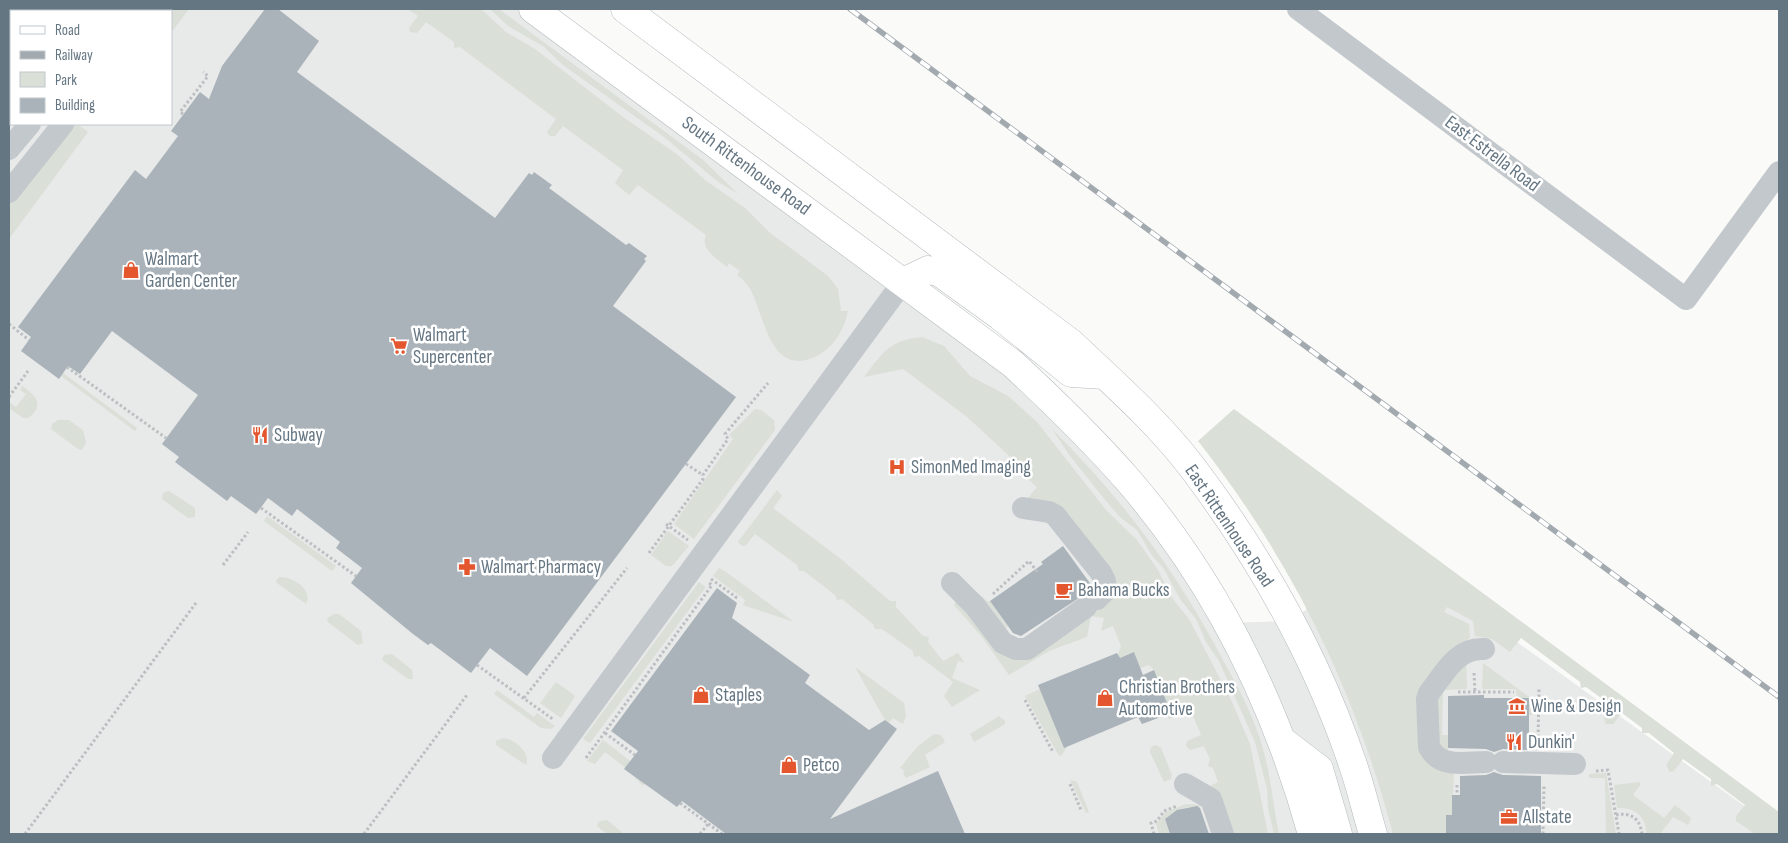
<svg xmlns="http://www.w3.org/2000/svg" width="1788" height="843" font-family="'Sofia Sans Condensed',sans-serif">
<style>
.built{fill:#e8e9e9;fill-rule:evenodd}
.green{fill:#dadfd7}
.building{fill:#aab3b9}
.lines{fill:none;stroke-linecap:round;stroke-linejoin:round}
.major-casing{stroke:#b5babe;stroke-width:29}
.path{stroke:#bbbfc2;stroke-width:3;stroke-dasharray:2.5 2.5;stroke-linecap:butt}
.minor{stroke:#c3c8cc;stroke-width:22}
.major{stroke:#fff;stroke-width:28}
.rail-casing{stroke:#a2aab0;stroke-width:5.5}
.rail{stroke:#fff;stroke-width:4;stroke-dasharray:11;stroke-linecap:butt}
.labels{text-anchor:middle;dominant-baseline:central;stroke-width:5;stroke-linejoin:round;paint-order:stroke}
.street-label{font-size:19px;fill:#657683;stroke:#fff}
.poi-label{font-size:19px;fill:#657683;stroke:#fff;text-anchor:start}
</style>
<rect width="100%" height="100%" fill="#fafaf8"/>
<path class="built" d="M9,9H533L1071,418L1228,623L1291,621L1388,549L1779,831V834H9ZM11,11H171V124H11Z"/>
<path class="green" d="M174,9H189L171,33V13Z
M408,9H481L506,32L535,49L623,117L678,155L705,180L745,208L769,232L828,276L838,289L841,311H848C844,330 834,348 815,357C769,377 765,315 750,289C747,283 742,279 737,275L740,271L729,263L727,267C716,258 700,249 706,235L638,185L629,195L615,183L623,170L563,126L555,136H550L547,132L556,119L460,47L454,48V42L426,22L417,33L410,32L409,28L418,16Z
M490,9H499L703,160L738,194L717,181L664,137L563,65L543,46L508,26Z
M73,125L80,126L88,132L9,239V205L67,127Z
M922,337L944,346L970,376L1008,396L1037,422L1106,510L1137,540L1158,570L1172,598L1189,619L1232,702L1250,744L1268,834H1230L1204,789L1218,782L1213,768L1208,766L1210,759L1204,746L1190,750L1186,746L1187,741L1201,735L1191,711L1169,719L1164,710L1169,708L1154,670L1149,665L1140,668L1134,652L1119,658L1118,654L1121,646L1113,626L1101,631L1104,618L1091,616L1087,637L1049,651L1009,675L982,637L954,605L956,601L1004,652L1110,593L1027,499L1037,487L1014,467L1017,463L966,416L903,369L864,377C883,352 890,340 922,337Z
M63,373L137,428L135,431L61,376Z
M22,386C35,395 46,405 28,418H23L9,408V402L16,407L26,394L20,390Z
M755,409L761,410L774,420L775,430L694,539L674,524L733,439L729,435Z
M1234,409L1779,812V834H1755L1736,821V816L1745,805L1717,784L1711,786V779L1683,759L1674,771L1670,772L1666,765L1674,753L1649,733H1642V728L1622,713L1613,724H1606L1604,718L1612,706L1586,687L1581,688L1580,682L1521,638L1510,652L1492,639L1475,636L1473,621L1447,607L1444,612L1469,624L1470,638L1455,648L1421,744L1486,769V773H1454L1452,815H1446V834H1393C1354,687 1292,561 1198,441Z
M58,420H69L83,430L86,442L82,450L78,449L51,429L52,424Z
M1052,429C1124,501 1177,572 1224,662C1239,689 1255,719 1263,749C1271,777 1273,806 1279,834H1274L1268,808L1267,789L1255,742L1219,661L1206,642L1196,619L1180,599L1164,569L1151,554L1137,530L1120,517L1102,496L1070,456Z
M777,490L782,496L773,508L841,559L890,601H896V607L923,636L929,637L928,642L943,661L958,653L964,662L958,661L952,678L980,690L952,707L944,696L953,682L919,656L914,657L913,651L882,629H875L873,624L842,599L837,600L835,595L804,571H799L797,565L755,534L745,546H742L738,542Z
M169,491L195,508V517L188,518L162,499L163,493Z
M267,516L336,566L332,571L264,521Z
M668,531L689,546L672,566H666L651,555Z
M719,568L726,572L794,622L743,605L745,600L713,576Z
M280,577C292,576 314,590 306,604L277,583L276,580Z
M699,582L706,587L590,743L583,739Z
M970,586L988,602L990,601L1008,627L1006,628Z
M334,614H339L361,631L363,643L358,645L328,622L327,618Z
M392,654L412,670L413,679H408L382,660L384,655Z
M1466,661L1467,689L1443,690L1442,735H1448V754L1440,752L1435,696Z
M1483,663L1536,702V715H1529V698H1517L1516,689H1482Z
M855,667L904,703L906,716L903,724L893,718L889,723L885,720Z
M556,682L575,696L561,718L540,703Z
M1040,689L1067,747L1062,755L1059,756L1025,696Z
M497,690L534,717L537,713L555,726L551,729L541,728L494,694Z
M999,716L1005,721V724L974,742L970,734Z
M934,734L941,735L945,742L925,755L930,767L906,778L903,773L905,771L900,768L917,747Z
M503,738C515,739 531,753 526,765L496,745V741Z
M603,740L651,777L643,786L626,768L605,752L595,764L587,761Z
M1156,745L1161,748L1172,775L1171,779L1164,782L1150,752L1151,747Z
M1606,773L1616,834H1606L1605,778H1589V774Z
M1070,780L1077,782L1089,812L1086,813Z
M1640,782V785L1633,795L1664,818L1675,805L1691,818L1688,825L1673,817L1660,834H1646C1647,816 1634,807 1617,808L1614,785Z
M1186,804L1202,805L1203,807C1187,805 1177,809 1165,820L1170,834H1159L1156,823L1166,812Z
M607,820L624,834H607L597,826L598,822Z"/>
<path class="building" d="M265,9H278L319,41L297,72L495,218L529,173L532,175L534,172L552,185L549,188L626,245L629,243L647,256L644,259L646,261L613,306L736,397L527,676L490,648L471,673L431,643L428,645L413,634L351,583L362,568L336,548L340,542L297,509L292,516L268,498L256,514L231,496L227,501L175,462L179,457L162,444L198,395L112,331L80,374L68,366L59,379L21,351L31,337L18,327L135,170L146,179L178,136L171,131L200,92L209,99L222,66Z
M1063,546L1092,586L1085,594L1021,636L1013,633L990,601L1043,564L1041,562Z
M717,588L737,603L732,618L810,675L805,683L869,730L885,720L897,729L830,819L938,771L965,834H726L682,801L677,807L624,769L638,751L611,731Z
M1134,652L1143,675L1154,670L1169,708L1159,712L1161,717L1142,724L1138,717L1064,748L1038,685L1117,653L1120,658Z
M1484,695V698H1529V750L1503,749L1494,752L1486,749L1448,748V696Z
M1494,772L1503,775L1541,776V834H1446V815H1452V795H1460V776L1486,775Z
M1197,806L1200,808L1209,834H1170L1165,819L1177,810Z"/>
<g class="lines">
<g class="major-casing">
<path id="major" d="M533,9L1013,364C1053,401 1092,439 1128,480C1216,582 1276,705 1312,834
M625,9L1071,343C1112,382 1157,421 1192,467C1260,557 1317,658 1353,765C1361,788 1366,811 1373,834
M903,282L928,270L939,272L1000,316L1071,373L1105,375
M1281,740L1319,769L1338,834"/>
</g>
<path class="path" d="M183,114L180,112L208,76L203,72
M9,324L29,340
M67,367L166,438
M9,397L28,371
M686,464L703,475
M261,508L356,576
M666,524L688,540
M649,553L703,479V475L728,439L725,434L768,383
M223,565L248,532
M711,579L736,597L734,601
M993,594L1029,561L1038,573
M477,665L554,720
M1474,673L1475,692
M1458,692H1514
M524,698L627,568
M1025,700L1053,752
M605,733L635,755
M1538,742L1539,689
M586,758L712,585L709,583
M1596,771L1608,770L1619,834
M1070,784L1081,810
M1457,785V795
M680,803L722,834
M1616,815C1632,812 1640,819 1642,834
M25,834L196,603
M364,834L467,695
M700,834L708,824
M1154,834L1151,823L1157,821L1164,811L1177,806
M1543,834L1544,785"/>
<path class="minor" d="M1298,9L1686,299L1779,172
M112,11L113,9
M149,11L151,9
M10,62L11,64
M9,149L30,124
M9,192L63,124
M1023,508L1049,512L1055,515L1101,573L1105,581V591L1097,599
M952,583L975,606L1003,643L1016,649H1027L1086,607
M1484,649C1457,647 1444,674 1429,693L1427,699L1429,747C1440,769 1465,762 1486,762
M553,758L903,282
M1503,762L1575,764
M1185,784L1211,799L1223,834"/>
<use href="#major" class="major"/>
<g class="rail-casing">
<path id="rail" d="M850,9L1779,697"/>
</g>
<use href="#rail" class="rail"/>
</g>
<defs>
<g id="shop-bare" transform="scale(1.35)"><path d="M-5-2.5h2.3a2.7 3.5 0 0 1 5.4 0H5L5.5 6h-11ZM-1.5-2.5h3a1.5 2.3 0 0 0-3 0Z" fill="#e4572e" stroke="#fff" stroke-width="2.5" paint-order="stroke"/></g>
<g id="supermarket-bare" transform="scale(1.35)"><path d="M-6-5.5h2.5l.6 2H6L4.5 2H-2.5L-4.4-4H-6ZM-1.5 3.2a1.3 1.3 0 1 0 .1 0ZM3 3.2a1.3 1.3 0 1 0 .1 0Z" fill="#e4572e" stroke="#fff" stroke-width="2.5" paint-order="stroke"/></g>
<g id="restaurant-bare" transform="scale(1.35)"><path d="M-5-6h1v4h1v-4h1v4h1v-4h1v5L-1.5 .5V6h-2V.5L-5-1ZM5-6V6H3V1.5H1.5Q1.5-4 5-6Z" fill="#e4572e" stroke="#fff" stroke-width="2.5" paint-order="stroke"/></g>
<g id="hospital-bare" transform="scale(1.35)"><path d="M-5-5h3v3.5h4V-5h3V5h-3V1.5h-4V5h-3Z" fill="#e4572e" stroke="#fff" stroke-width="2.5" paint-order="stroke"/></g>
<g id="pharmacy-bare" transform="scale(1.35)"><path d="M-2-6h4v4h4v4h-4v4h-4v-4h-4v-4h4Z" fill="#e4572e" stroke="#fff" stroke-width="2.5" paint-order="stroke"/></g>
<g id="cafe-bare" transform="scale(1.35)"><path d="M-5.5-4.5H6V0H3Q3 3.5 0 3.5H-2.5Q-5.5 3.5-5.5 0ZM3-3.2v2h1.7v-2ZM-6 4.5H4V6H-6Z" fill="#e4572e" stroke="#fff" stroke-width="2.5" paint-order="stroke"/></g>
<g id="museum-bare" transform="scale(1.35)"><path d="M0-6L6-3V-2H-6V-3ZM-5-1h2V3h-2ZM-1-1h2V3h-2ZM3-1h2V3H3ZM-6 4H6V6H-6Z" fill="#e4572e" stroke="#fff" stroke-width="2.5" paint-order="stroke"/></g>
<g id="office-bare" transform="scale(1.35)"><path d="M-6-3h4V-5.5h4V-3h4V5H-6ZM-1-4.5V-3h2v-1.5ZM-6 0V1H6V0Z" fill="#e4572e" stroke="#fff" stroke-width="2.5" paint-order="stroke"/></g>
</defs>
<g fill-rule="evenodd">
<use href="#shop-bare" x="131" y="270"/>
<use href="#supermarket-bare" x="399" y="346"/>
<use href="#restaurant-bare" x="260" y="435"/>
<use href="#hospital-bare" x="897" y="467"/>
<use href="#pharmacy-bare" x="467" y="567"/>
<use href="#cafe-bare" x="1064" y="590"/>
<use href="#shop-bare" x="701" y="695"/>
<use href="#shop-bare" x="1105" y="698"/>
<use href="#museum-bare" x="1517" y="706"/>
<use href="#restaurant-bare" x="1514" y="742"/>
<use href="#shop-bare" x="789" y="765"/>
<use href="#office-bare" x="1509" y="817"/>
</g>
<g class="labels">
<g class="street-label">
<text transform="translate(1492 154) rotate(37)">East Estrella Road</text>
<text transform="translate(746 166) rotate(36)">South Rittenhouse Road</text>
<text transform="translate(1229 526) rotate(56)">East Rittenhouse Road</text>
</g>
<g class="poi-label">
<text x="145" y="259">Walmart<tspan x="145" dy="22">Garden Center</tspan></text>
<text x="413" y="335">Walmart<tspan x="413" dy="22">Supercenter</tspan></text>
<text x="274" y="435">Subway</text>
<text x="911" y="467">SimonMed Imaging</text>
<text x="481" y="567">Walmart Pharmacy</text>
<text x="1078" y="590">Bahama Bucks</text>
<text x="1119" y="687">Christian Brothers<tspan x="1119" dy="22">Automotive</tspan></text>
<text x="715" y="695">Staples</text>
<text x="1531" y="706">Wine &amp; Design</text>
<text x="1528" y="742">Dunkin'</text>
<text x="803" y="765">Petco</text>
<text x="1523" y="817">Allstate</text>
</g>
</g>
<rect width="1788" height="843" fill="none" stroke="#657683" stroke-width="20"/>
<rect x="10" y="10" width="162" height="115" fill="#ffffff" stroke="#c1c8cd"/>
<rect x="20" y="26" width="25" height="8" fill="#ffffff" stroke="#c1c8cd"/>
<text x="55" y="35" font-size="15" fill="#657683">Road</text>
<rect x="20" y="51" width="25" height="8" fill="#a2aab0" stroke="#c1c8cd"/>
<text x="55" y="60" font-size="15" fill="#657683">Railway</text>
<rect x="20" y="72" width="25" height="15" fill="#dadfd7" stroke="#c1c8cd"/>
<text x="55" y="85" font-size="15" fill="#657683">Park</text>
<rect x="20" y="98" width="25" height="15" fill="#aab3b9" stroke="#c1c8cd"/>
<text x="55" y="110" font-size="15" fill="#657683">Building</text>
</svg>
